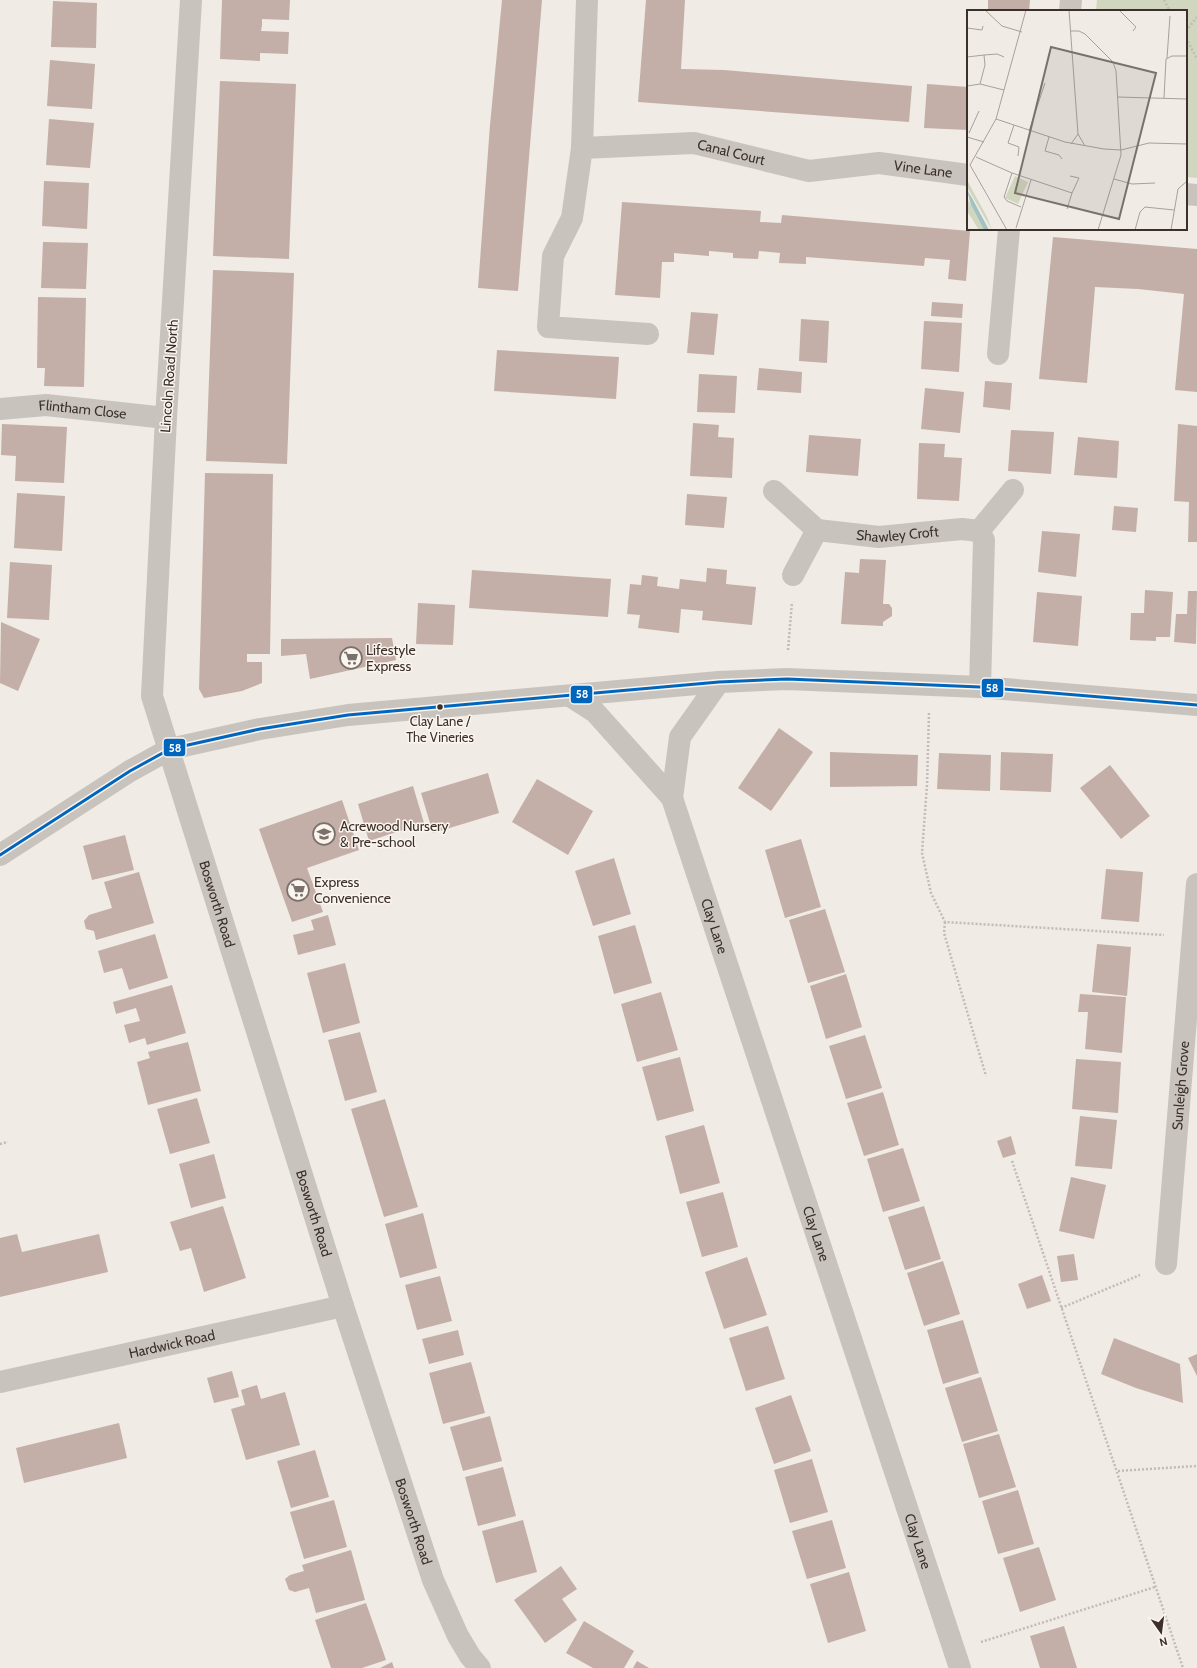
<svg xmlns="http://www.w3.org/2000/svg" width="1197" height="1668" font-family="Cabin,sans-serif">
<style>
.green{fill:#d1d6bf}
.building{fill:#c3afa7}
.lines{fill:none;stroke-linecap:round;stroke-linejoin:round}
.path{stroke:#c2bbb6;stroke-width:2.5;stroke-dasharray:2 2;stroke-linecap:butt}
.minor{stroke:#c9c3be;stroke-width:22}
.bus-1-casing{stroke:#fbf5ee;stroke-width:6}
.bus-1{stroke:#0065bd;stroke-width:3}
.bus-dot{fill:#3b302b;stroke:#fbf5ee;stroke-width:1.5}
.labels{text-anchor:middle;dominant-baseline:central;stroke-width:3;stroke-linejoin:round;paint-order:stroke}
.bus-label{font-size:13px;fill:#3b302b;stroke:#fbf5ee}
.street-label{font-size:14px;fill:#3b302b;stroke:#fbf5ee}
.poi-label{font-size:14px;fill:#3b302b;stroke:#fbf5ee;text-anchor:start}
.inset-road{fill:none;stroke:#a8a09b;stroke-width:1}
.view{fill:#7a716c;fill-opacity:0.15;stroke:#7a716c;stroke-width:2}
.inset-edge{fill:none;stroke:#3b302b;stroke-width:2}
.line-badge{stroke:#fbf5ee;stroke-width:1.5}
.badge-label{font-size:11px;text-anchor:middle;font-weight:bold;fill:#fff}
</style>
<rect width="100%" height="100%" fill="#f0ebe5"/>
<path class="green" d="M1097,0H1197V178L1186,177V11H1096Z"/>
<path class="building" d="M222,0H290L289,20L262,19V25L261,31L289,32L288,54L260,53V61L220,59Z
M502,0H542L518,291L478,288L490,125Z
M646,0H685L681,69L724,70L912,86L909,122L638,102Z
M988,0H1030L1029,11H988Z
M53,1L97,3L96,48L51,47Z
M50,60L95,64L92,109L47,106Z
M220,81L296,84L289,259L213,256Z
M927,84L968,87V130L924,128Z
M49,119L94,123L90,168L46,165Z
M44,181L89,183L87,229L42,226Z
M622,202L761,211L760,222L781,223L782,215L970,231L966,281L948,279L950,260L925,258L924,266L806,257V264L779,263L780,253L759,251L758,259L733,258V253L709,251V256L674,253V262H662L660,298L615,295Z
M1053,237L1197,249V392L1175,390L1184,294L1138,289L1095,287L1087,383L1039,379Z
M43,242L88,243L86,289L41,288Z
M213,270L294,273L287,464L206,461Z
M38,297L86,298L84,387L44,386L45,368H37Z
M932,302L963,304L962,318L931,316Z
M691,312L718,314L714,355L687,353Z
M801,319L829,321L827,363L799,361Z
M924,321L962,323L959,372L921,369Z
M497,350L619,357L616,399L494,391Z
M759,368L802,372L801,393L757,390Z
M699,374L737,376L735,413L697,412Z
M985,381L1012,383L1010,410L983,407Z
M925,388L964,392L960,433L921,429Z
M693,423L719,425L718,437L734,438L732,478L690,476Z
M2,424L67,427L64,483L15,481L16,456L1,455Z
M1178,424L1197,426V542H1188L1189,502L1174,501Z
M1011,430L1054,432L1051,474L1008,471Z
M809,435L861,439L858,476L806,472Z
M1078,437L1119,441L1117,478L1074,475Z
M919,443L945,444L944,457L962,458L959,501L917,499Z
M205,473L273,474L270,654H247V662H262V683L242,691L204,698L199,689Z
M17,493L65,496L62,551L14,548Z
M687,494L727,497L724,528L685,525Z
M1114,506L1138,508L1136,532L1112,530Z
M1042,531L1080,534L1076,577L1038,572Z
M860,559L886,560L883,604H889L892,608V616L883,622V626L841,624L845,572L859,573Z
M10,562L52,565L49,620L7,618Z
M707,568L727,570L726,584L756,587L752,625L702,620L703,611L681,609L679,633L638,628L640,615L627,614L630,584L641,585L642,575L658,577L657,586L679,589L680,579L706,582Z
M472,570L611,579L608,617L469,608Z
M1145,590L1173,592L1170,637H1156V641L1130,640L1131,613H1144Z
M1188,591H1197L1196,644L1174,642L1176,614H1187Z
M1037,592L1082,596L1078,646L1033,642Z
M418,603L455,605L453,645L416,644Z
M1,622L40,639L18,691L0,683Z
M392,638L396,660L310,679L306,654L281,656V639Z
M779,728L813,752L771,811L738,788Z
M830,752L918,755L917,786L830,787Z
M1001,752L1053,754L1051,792L1000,790Z
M939,753L991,755L990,791L937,789Z
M1110,765L1150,816L1121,839L1080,788Z
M488,773L499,813L433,833L421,793Z
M537,779L593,811L568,855L512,822Z
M413,786L424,823L369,841L358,804Z
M342,800L359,850L307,868L323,912L292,922L259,829Z
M125,835L134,870L92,880L83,846Z
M801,839L821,907L785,918L765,850Z
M614,858L631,914L593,926L575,871Z
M1106,869L1143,872L1139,922L1101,919Z
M139,872L154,923L96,940L94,931L86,929L84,921L89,915L112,908L104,882Z
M825,909L845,972L808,983L789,920Z
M328,915L336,945L298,955L293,935L314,930L311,920Z
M635,925L652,983L614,994L598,936Z
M155,934L168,978L129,990L122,968L104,973L98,951Z
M1097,944L1131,947L1127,996L1092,992Z
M345,963L360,1023L323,1033L307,973Z
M846,974L862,1027L826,1039L810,986Z
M172,985L186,1033L147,1045L145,1038L129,1043L124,1025L140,1021L136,1008L116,1014L113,1002Z
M661,992L678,1050L637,1062L621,1004Z
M1080,994L1126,997L1122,1053L1085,1049L1088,1012H1078Z
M360,1032L377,1092L345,1101L328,1040Z
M865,1035L882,1088L846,1099L829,1046Z
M188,1042L201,1091L148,1105L137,1062L150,1058L148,1052Z
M680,1057L694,1111L657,1121L642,1067Z
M1076,1059L1121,1062L1118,1113L1072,1109Z
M883,1092L899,1145L864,1156L847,1103Z
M197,1098L210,1143L170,1154L157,1109Z
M385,1099L418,1207L384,1217L351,1109Z
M1080,1116L1117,1120L1112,1169L1075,1166Z
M704,1125L720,1183L680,1194L665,1136Z
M1011,1136L1016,1154L1003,1158L997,1141Z
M903,1148L920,1201L883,1212L867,1159Z
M214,1154L226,1198L191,1208L179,1164Z
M1071,1177L1106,1185L1094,1239L1059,1231Z
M723,1192L738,1247L702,1257L686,1202Z
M223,1206L246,1278L204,1292L191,1248L180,1251L170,1222Z
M924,1206L941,1259L905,1270L888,1217Z
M423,1213L437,1268L400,1278L385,1224Z
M17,1234L22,1252L99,1234L108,1272L0,1297V1238Z
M1074,1254L1078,1280L1061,1282L1057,1256Z
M747,1257L767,1315L724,1329L705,1272Z
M943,1261L960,1314L924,1326L907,1273Z
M1042,1275L1051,1301L1027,1309L1018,1284Z
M440,1276L452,1321L417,1330L405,1285Z
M963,1320L979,1373L943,1384L927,1330Z
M768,1326L785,1379L746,1391L729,1338Z
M458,1330L464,1355L429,1364L422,1339Z
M1114,1338L1180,1364L1183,1403L1136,1388L1101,1374Z
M1197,1354V1376L1188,1358Z
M471,1362L485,1413L443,1424L429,1373Z
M232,1371L239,1397L214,1403L207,1378Z
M981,1377L998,1431L962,1442L945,1388Z
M257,1385L261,1399L285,1392L300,1445L246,1460L231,1409L245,1405L241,1390Z
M791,1395L811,1451L774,1464L755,1408Z
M490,1416L502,1461L463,1471L450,1427Z
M119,1423L127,1458L24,1483L16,1448Z
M999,1434L1016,1487L979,1498L963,1444Z
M315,1450L329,1497L291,1508L277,1461Z
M812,1459L828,1512L790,1523L774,1470Z
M503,1467L516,1516L478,1526L465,1477Z
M1018,1490L1034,1544L998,1554L982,1501Z
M334,1500L347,1547L304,1559L290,1512Z
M523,1520L537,1572L496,1583L482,1531Z
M832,1520L846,1568L807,1579L792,1531Z
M1039,1547L1056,1600L1020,1612L1003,1558Z
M351,1550L365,1600L316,1613L309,1588L295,1592L289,1590L285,1579L290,1575L304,1571L302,1565Z
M561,1566L577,1589L562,1599L577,1620L545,1643L514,1600Z
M849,1572L866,1631L828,1643L810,1584Z
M366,1603L386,1660L362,1668H331L315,1620Z
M584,1621L634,1651L624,1668H593L566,1653Z
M1064,1626L1077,1668H1040L1030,1636Z
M637,1661L649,1668H633Z
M392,1662L394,1668H380Z"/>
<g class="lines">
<path class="path" d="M1164,0L1170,11
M1186,31L1197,17
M1186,38L1197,59
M788,650L792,602
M929,713L927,785L922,853L931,893L945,922L1164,935
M945,922L944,933L986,1076
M0,1144L8,1142
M1012,1161L1183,1668
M1061,1308L1140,1275
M1118,1471L1197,1466
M981,1642L1155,1587"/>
<g class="minor">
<path id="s1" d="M191,0L166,418L152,696L343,1306L433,1580L458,1636L470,1656L480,1668"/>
<path d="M1070,11L1071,0"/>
<path d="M582,148L587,0"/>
<path d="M1186,194L1197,195"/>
<path id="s2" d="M648,334L548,327L553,256L572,218L582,148L694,143L809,171L879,163L968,175"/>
<path d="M998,354L1009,229"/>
<path id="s3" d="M0,409L46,405L166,418"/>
<path id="s4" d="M774,491L817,530L879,537L962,529L979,531L984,540L980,687"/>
<path d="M979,531L1013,490"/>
<path d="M793,575L817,530"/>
<path id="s5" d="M570,696L595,712L672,798L960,1668"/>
<path d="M672,798L680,737L719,682"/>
<path d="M0,855L130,771L170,749L260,729L348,715L719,682L787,679L980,687L1197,705"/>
<path id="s6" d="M1166,1264L1197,884"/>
<path id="s7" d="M0,1382L343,1306"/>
</g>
<g class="bus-1-casing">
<path id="bus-1" d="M0,855L130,771L170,749L260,729L348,715L719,682L787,679L980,687L1197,705"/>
</g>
<use href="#bus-1" class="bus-1"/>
</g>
<defs>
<g id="supermarket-ring" transform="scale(1.15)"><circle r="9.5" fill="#fbf5ee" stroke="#7a716c" stroke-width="1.5"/><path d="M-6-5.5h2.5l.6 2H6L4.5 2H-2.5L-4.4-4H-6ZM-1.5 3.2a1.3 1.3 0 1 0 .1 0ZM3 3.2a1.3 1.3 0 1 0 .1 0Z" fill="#7a716c"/></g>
<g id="school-ring" transform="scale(1.15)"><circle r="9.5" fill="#fbf5ee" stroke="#7a716c" stroke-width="1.5"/><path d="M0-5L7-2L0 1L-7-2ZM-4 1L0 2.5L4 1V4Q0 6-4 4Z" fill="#7a716c"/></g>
</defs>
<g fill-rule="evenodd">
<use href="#supermarket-ring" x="351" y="658"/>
<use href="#school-ring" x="324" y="834"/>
<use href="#supermarket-ring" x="298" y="890"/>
</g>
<circle class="bus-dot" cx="440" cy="707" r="3.5"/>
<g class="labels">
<g class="bus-label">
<text x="440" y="721">Clay Lane /<tspan x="440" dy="16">The Vineries</tspan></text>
</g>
<g class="street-label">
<text stroke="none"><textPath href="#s2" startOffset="435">Canal Court</textPath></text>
<text stroke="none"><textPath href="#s2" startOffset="630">Vine Lane</textPath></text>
<text transform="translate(169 376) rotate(-86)">Lincoln Road North</text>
<text stroke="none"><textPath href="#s3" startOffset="83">Flintham Close</textPath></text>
<text stroke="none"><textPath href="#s4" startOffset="139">Shawley Croft</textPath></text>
<text stroke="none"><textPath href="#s1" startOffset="915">Bosworth Road</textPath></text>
<text stroke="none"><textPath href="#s5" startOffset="280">Clay Lane</textPath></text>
<text stroke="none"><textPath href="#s6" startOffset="179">Sunleigh Grove</textPath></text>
<text stroke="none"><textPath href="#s1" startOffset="1239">Bosworth Road</textPath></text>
<text stroke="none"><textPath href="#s5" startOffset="604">Clay Lane</textPath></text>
<text stroke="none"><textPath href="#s7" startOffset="176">Hardwick Road</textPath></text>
<text stroke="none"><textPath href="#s1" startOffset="1563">Bosworth Road</textPath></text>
<text stroke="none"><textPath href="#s5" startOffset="928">Clay Lane</textPath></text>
</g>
<g class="poi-label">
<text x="366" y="650">Lifestyle<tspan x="366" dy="16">Express</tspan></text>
<text x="340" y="826">Acrewood Nursery<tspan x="340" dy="16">&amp; Pre-school</tspan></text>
<text x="314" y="882">Express<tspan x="314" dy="16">Convenience</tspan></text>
</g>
</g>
<g transform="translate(967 10)">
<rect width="220" height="220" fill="#f0ebe5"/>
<path d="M48,166L61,172L51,194L38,188ZM0,170L20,207L25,220L0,177ZM0,188L17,220H12L0,201Z" fill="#d1d6bf"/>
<path d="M0,180L5,188L22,220H17L4,195Z" fill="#a1c2c1"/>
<path class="inset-road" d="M18,0L35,16L55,22M102,0L111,124L118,136M152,0L169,17L166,21M0,18L15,20L16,16M103,21H112L118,24L146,52L149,61L154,145L131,220M17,45L30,44L37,47M0,47L17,45L18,55L13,74M200,48L203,6M0,76L13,74L37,80M151,87L220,89M197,88L199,49L205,46H220M29,109L98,132L137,139L154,140L182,133L220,134M47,115L41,133L52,137L51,146M62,121L78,73M2,123L12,101M0,127L17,132M82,127L78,141L92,145L95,149M104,134L111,124M9,147L45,163L105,183L112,168L103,166M45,163L37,187L40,191L54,197M147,169L165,174L188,173M100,199L105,183M49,218L64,170M40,220L3,155L29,109L59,0M168,220L173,202L178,197L207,200M204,220L211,179L220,171"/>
<path class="view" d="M84,37L189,63L152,209L48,183Z"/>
<rect width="220" height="220" class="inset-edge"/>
</g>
<g class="line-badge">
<rect x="981" y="678" width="23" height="20" rx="4" fill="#0065bd"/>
<rect x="570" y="685" width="23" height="19" rx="4" fill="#0065bd"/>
<rect x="163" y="738" width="23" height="19" rx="4" fill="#0065bd"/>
</g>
<g class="badge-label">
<text x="992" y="692">58</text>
<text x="582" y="698">58</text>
<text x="175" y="752">58</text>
</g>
<g transform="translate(1161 1632) rotate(166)" stroke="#fbf5ee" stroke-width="3" paint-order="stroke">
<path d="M0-3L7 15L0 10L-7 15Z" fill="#3b302b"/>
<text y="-6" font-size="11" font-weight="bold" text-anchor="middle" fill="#3b302b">N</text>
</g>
</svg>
